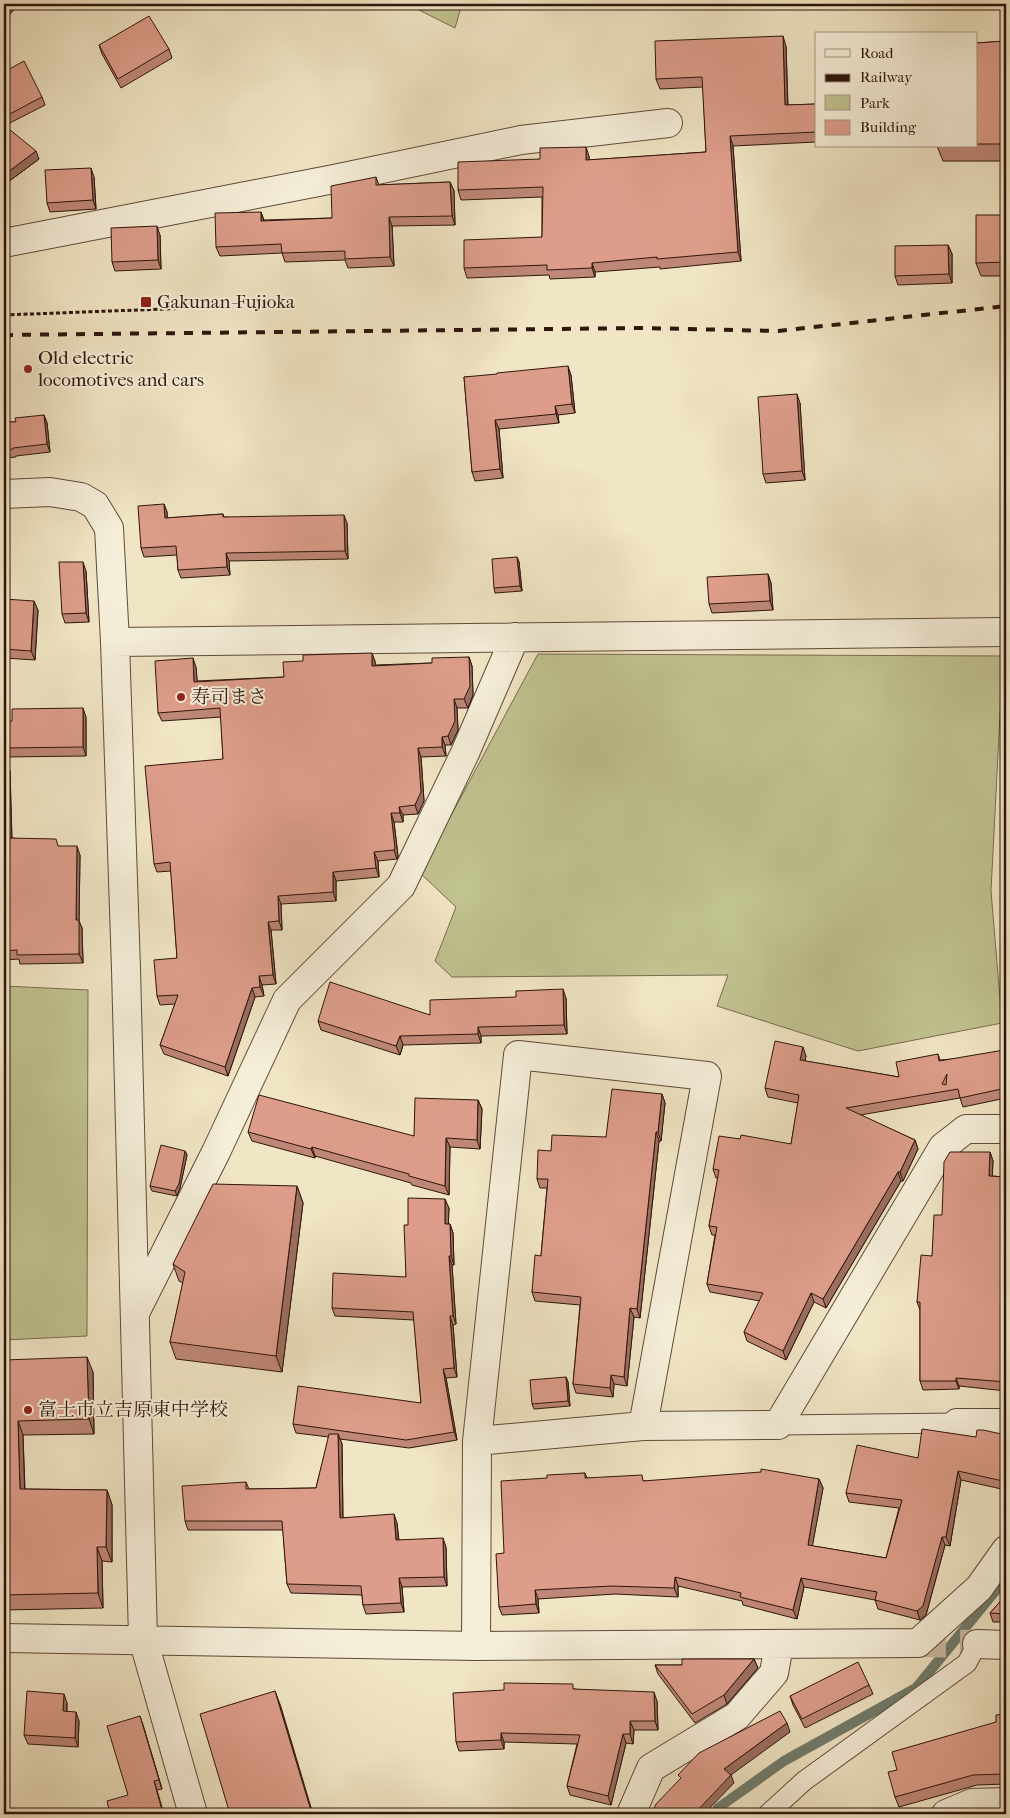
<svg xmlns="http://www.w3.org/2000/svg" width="1010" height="1818" font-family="'IM FELL French Canon','Noto Serif JP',serif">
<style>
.green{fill:#c0c290;stroke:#786c4e}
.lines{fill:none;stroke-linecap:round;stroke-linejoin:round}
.stream{stroke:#707c6d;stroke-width:10}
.street-tunnel{stroke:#c9bb9f;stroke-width:28;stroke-dasharray:28 14;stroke-linecap:butt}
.lane-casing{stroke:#5f493a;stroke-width:21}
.street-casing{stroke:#5f493a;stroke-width:30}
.path{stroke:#2f150c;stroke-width:3;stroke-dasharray:4 2.5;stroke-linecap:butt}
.lane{stroke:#f5eed9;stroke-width:19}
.street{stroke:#f5eed9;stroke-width:28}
.rail{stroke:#2f150c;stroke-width:4;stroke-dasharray:9 9;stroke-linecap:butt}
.wall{fill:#be8777;stroke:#2f150c}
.shaded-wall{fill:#9b6e61;stroke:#2f150c}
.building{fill:#dd9d8a;stroke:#2f150c;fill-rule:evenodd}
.poi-dot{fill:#8f2418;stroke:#f5eed9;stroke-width:2}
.labels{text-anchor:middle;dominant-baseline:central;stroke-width:4;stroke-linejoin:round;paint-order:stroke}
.poi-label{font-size:19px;fill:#2f150c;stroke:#f5eed9;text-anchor:start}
</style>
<rect width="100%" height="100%" fill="#f0e5c4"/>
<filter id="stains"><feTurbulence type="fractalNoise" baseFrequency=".004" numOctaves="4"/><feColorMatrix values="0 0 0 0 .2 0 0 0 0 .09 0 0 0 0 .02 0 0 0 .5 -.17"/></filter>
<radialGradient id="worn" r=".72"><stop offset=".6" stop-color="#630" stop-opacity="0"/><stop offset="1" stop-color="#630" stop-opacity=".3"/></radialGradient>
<path class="green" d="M407,4H462L455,28Z
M538,654L1003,656L991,891L1002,1023L858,1051L717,1006L728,975L452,977L435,961L456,907L420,873Z
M4,986L88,990L87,1336L4,1340Z"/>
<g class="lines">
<path class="stream" d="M715,1814L718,1808L784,1761L916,1688L1006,1578"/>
<path class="street-tunnel" d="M918,1643L977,1644"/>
<g class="lane-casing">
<path id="lane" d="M778,1425L957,1423
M768,1814L804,1781L967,1663L977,1644"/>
</g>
<g class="street-casing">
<path id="street" d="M4,243L334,179L521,140L668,123
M4,494L50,492L81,497L95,505L109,528L115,642L126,969L143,1639L193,1814
M115,642L1006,632
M136,1311L216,1152L287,1000L401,886L465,753L515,637
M957,1423H1006
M477,1441L643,1426L778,1425L943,1147L966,1129H1006
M4,1638L476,1646L918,1643L979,1588L1006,1550
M977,1644L1006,1645
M476,1646L477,1441L518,1055L707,1076L643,1426
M631,1814L651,1768L737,1716L774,1673L779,1645
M946,1814L972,1803L1006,1802"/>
</g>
<path class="path" d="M4,315L191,308"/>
<use href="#lane" class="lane"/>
<use href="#street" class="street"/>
<path class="rail" d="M4,335L644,328L778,331L1006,306"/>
</g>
<path class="wall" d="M1006,41V161H943L937,146H976V43Z
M99,45L169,49L172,58L121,88L102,54Z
M786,46L788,105L816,104V142L733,146L741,261L660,269V267L595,272V277L550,279L549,275L467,278L464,268L542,237V197L461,200L458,190L540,159L589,156V160L706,152L703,87L660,89L656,79Z
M4,72L42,97L45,105L4,126L39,159L4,185Z
M94,177L96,209L50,212L47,203Z
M376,177L379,185L450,182L454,191L455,225L392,226L394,266L348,268L345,260L285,262L282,253L220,256L216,247L261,212L264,220L332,218Z
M1006,215V276H981L976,263Z
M160,235L161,269L115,271L112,262Z
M948,245L952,254V283L898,285L895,276Z
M571,375L575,413L558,415L559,423L499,429L503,478L475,481L472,472L464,377Z
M800,403L805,480L766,483L763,474Z
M44,415L47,423L50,452L16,456V457L4,458V422H16Z
M164,504L167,512V518L223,514L224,517L347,523L348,559L229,561L230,575L181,578L178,570L177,555L144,557L141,548Z
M517,557L519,562L522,591L495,593L494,588Z
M86,571L89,622L65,623L62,614Z
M768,574L771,583L773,610L712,613L709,604Z
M4,599L38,610L35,660L4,658Z
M469,657L472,666L473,695L468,708H457L458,730L451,745H445L446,756L421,757L424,801L418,814L403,815V822H394L398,856L397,859L378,861L379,877L336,881V901L281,904L282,930H271L276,984L262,985L264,996L255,997L228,1076L164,1054L160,1045L175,1004L160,1005L157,996L177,958L171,871L157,872L154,864L223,759L221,717L162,721L158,713L196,667L197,681L284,677L375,661V665L432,663Z
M86,717V756L4,757V722Z
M4,762H7L10,771L12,838L58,846L80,855L79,921L82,928L83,963L20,964L19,959L4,960Z
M566,998L567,1034L481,1036V1043L403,1045L400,1055L321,1030L318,1021L430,1015Z
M938,1054L940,1060L1006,1055V1098L963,1107L960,1098L860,1115L915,1140L918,1149L903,1181H901L826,1308L814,1302L786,1360L747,1341L744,1332L760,1301L710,1292L707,1284L715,1235H712L709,1226L718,1178H716L713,1169L740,1139L791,1144L798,1103L768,1097L765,1088L806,1056L805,1061L899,1077Z
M662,1094L665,1103L661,1141H659L640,1318L634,1317L627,1386L614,1384L613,1397L576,1393L573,1384L580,1305L535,1301L532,1292L541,1256L547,1188H540L537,1179L551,1151L606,1137Z
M478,1100L482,1109L480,1149L450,1147L449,1195L412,1185L411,1183L315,1156V1158L252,1141L248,1132L414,1136Z
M185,1151L187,1155L180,1188L177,1196L152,1191L150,1186Z
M990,1152L993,1161L992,1176L1006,1177V1391L959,1386V1389L923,1390L920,1381V1310L917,1302L932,1256L942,1215Z
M297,1186L303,1203L282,1372L176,1359L170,1342L183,1283L179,1281L173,1264Z
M449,1208L448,1224H450L453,1233L454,1265H452L456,1324L453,1325L457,1377L446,1378L457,1440L409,1448L340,1439L342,1444L343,1518L397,1523L399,1540L446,1547L447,1586L402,1587L404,1612L366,1614L363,1605L362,1595L291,1593L287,1584L283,1530H188L185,1521L246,1482L249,1489L316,1488L329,1437L296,1433L293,1424L421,1403L414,1320L335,1316L332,1308L406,1277L408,1225Z
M4,1360L93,1372L94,1434L23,1435L25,1489L107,1490L112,1505V1562L102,1561L103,1608L4,1610Z
M566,1377L568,1382L570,1406L534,1409L532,1404Z
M1006,1435V1490L961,1480L950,1546L945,1545L926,1615L920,1620L878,1609L875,1600L804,1587L797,1619L743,1605L742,1601L678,1586V1597L615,1594L538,1599L539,1613L502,1615L499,1607L504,1553L547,1478L585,1473L587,1478L644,1481L819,1479L823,1488L812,1546L886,1558L899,1508L849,1502L846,1493L918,1458L976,1437Z
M1006,1595V1622H993L990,1613Z
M754,1659L758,1668L727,1704L695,1723L658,1674L655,1665H682Z
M869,1685L873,1694L805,1728L793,1705L790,1696Z
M575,1689L657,1701L658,1730H634L633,1744L626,1743L611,1805L570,1795L567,1786L577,1744L504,1742V1749L459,1751L456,1742L504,1690Z
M67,1703V1711L79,1721L78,1747L28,1744L24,1735Z
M1006,1714V1784L977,1785L899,1807L895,1797L897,1770L996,1722Z
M143,1725L162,1789L128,1795Z"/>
<path class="shaded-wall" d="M8,4H19L4,21V8Z
M783,36L786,46L788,115L785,105Z
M730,136L733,146L741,261L738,252Z
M586,147L589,156V170L586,160Z
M36,151L39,159L4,185V175Z
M91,168L94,177L96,209L93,200Z
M450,182L454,191L455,225L452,216Z
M261,212L264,221H261Z
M389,217L392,226L394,266L390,257Z
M157,226L160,235L161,269L158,260Z
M948,245L952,254V283L949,274Z
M592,263L595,272V277L592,268Z
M568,366L571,375L575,413L572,404Z
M797,394L800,403L805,480L802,471Z
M555,406L558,415L559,423L556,414Z
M44,415L47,423L50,452L47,444Z
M495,420L499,429L503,478L500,469Z
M164,504L167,512L168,526L165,518Z
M344,515L347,523L348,559L345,551Z
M226,553L229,561L230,575L227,567Z
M517,557L519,562L522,591L520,586Z
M83,562L86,571L89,622L86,613Z
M768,574L771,583L773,610L770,601Z
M34,601L38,610L35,660L31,651Z
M372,653L375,661L376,674L372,666Z
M469,657L472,666L473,695L468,708L464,699Z
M193,658L196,667L198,690L194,682Z
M454,699L457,708L458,730L451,745L448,736Z
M83,708L86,717V756L83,747Z
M442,737L445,745L446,756L442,747Z
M418,748L421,757L424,801L418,814L415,805Z
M7,762L10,771L12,847L9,838Z
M399,807L403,815V822L400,813Z
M391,813L394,822L398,856L397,859L394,850Z
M77,846L80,855L79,921L82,928L83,963L79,954L76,920Z
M374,852L378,861L379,877L376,868Z
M333,872L336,881V901L333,892Z
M278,896L281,904L282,930L279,921Z
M268,922L271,930L276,984L273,975Z
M259,976L262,985L264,996L260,987Z
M252,988L255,997L228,1076L225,1067Z
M563,989L566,998L567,1034L564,1025Z
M478,1027L481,1036V1043L478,1034Z
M400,1036L403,1045L400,1055L396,1046Z
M803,1047L806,1056L803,1068L800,1060Z
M662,1094L665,1103L661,1141L658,1132Z
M478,1100L482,1109L480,1149L477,1140Z
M656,1132L659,1141L640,1318L637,1309Z
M446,1138L450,1147L449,1195L445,1186Z
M915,1140L918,1149L903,1181L900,1172Z
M312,1147L315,1156V1158L311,1149Z
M185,1151L187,1155L180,1188L177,1196L175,1191Z
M990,1152L993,1161L992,1185L989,1176Z
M898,1172L901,1181L826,1308L823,1299Z
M297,1186L303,1203L282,1372L276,1356Z
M445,1199L449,1208L448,1233L445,1224Z
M450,1224L453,1233L454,1265L451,1256Z
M449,1256L452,1265L456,1324L453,1316Z
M811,1293L814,1302L786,1360L783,1351Z
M630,1308L634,1317L627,1386L624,1377Z
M450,1316L453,1325L457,1377L454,1368Z
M87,1357L93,1372L94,1434L89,1419Z
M443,1369L446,1378L457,1440L454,1432Z
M611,1375L614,1384L613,1397L610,1388Z
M566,1377L568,1382L570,1406L568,1401Z
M956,1378L959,1386V1389L956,1381Z
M18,1421L23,1435L25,1503L20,1489Z
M338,1434L342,1444L343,1527L340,1518Z
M1006,1464V1490L1003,1481Z
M958,1471L961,1480L950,1546L946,1537Z
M819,1479L823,1488L811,1554L808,1545Z
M107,1490L112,1505V1562L106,1547Z
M394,1514L397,1523L399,1549L396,1540Z
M942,1537L945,1545L926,1615L920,1620L917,1611Z
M443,1538L446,1547L447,1586L444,1577Z
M97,1547L102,1561L103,1608L98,1593Z
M675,1577L678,1586V1597L674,1588Z
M399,1578L402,1587L404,1612L401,1603Z
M801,1578L804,1587L797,1619L793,1610Z
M535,1590L538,1599L539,1613L536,1604Z
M754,1659L758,1668L727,1704L724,1695Z
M275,1691L281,1707L313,1814H312Z
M654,1692L657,1701L658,1730L655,1721Z
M64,1694L67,1703L66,1720L63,1711Z
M76,1712L79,1721L78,1747L75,1738Z
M140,1716L143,1725L162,1789L159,1780Z
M630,1721L634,1730L633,1744L630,1734Z
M787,1723L790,1732L731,1775L734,1783L704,1814H694L724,1769Z
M501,1733L504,1742V1749L501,1740Z
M623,1734L626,1743L611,1805L608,1796Z
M154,1781L157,1790L164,1814H163Z"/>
<path class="building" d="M4,4H8L4,8Z
M149,16L169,49L118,79L99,45Z
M783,36L785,105L816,104V132L730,136L738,252L657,259V257L592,263V268L547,270V265L464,268V240L542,237L543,187L458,190V162L540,159V148L586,147V160L706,152L702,77L656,79L655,41Z
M1006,41V144H976V43Z
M24,61L42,97L4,117V72Z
M4,125L36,151L4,175Z
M91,168L93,200L47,203L45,170Z
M376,177V185L450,182L452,216L389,217L390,257L345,259V251L282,253L281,244L216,247L215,213L261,212V221L332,218L331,186Z
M976,215H1006V262L976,263Z
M157,226L158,260L112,262L111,228Z
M948,245L949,274L895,276V246Z
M568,366L572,404L555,406L556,414L495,420L500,469L472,472L464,377L497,374V373Z
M797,394L802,471L763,474L758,397Z
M44,415L47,444L13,448V449L4,450V422H16L15,418Z
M164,504L165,518L223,514V517L344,515L345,551L226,553L227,567L178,570L176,546L141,548L138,506Z
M517,557L520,586L494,588L492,559Z
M59,562H83L86,613L62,614Z
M768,574L770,601L709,604L707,577Z
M4,599L34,601L31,651L4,649Z
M372,653V666L432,663V658L469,657L470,686L464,699H454L455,721L448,736L442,737V747L418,748L421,792L415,805L399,807L400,813H391L395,848L394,850L374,852L376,868L333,872V892L278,896L279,921L268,922L273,975L259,976L260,987L252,988L225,1067L160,1045L178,995L157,996L154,960L177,958L170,862L154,864L145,766L223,759L220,708L158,713L155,661L193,658L194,682L284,677L283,662L303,661V655Z
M83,708V747L4,748V722L12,721V709Z
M4,762H7L9,838L56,839L58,846H77L76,920H79V954L17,955V950L4,951Z
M330,982L430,1015V1000L516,997V991L563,989L564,1025L478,1027V1034L400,1036L396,1046L318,1021Z
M775,1041L803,1047L800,1060L899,1077L896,1062L938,1054L939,1061L1004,1050L1006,1059V1088L960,1098L958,1089L846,1108L915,1140L900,1172H898L823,1299L811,1293L783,1351L744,1332L763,1293L707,1284L717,1227L709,1226L719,1170L713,1169L719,1136L740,1139L741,1135L791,1144L799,1095L765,1088ZM947,1074L946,1085L942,1084Z
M612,1089L662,1094L658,1132H656L637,1309L630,1308L624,1377L611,1375L610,1388L573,1384L581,1297L532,1292L535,1255L541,1256L548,1179H537L538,1150L551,1151L552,1135L606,1137Z
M259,1095L414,1136L415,1098L478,1100L477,1140L446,1138L445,1186L409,1176V1174L312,1147L311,1149L248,1132Z
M161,1145L185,1151L179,1184L175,1191L150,1186Z
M950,1152H990L989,1176L1006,1177V1382L956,1378V1381H920V1302H917L921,1255L932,1256L934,1215H942L944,1162Z
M213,1184L297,1186L276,1356L170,1342L185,1272L173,1264Z
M408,1198L445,1199V1224H450L451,1256H449L453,1316H450L454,1368L443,1369L454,1432L406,1440L293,1424L298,1386L421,1403L413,1312L332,1308L333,1273L406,1277L404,1225H408Z
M87,1357L89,1419L18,1421L20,1489L107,1490L106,1547H97L98,1593L4,1595V1360Z
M566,1377L568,1401L532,1404L530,1380Z
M922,1429L976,1437L977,1430H983L1006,1435V1464L1003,1481L958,1471L946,1537H942L923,1606L917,1611L875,1600L877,1592L801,1578L793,1610L740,1597L741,1593L675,1577L674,1588L612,1586L535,1590L536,1604L499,1607L496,1554L504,1553L501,1481L547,1478V1475L585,1473V1478L642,1475L643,1481L761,1472V1469L819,1479L808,1545L886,1558L902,1500L846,1493L857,1445L918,1458Z
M329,1434H338L340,1518L394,1514L396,1540L443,1538L444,1577L399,1578L401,1603L363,1605L361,1586L287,1584L282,1521H185L182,1486L246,1482V1489L316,1488Z
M1006,1595V1614L990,1613Z
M682,1659H754L724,1695L692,1714L655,1665H682Z
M858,1662L869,1685L802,1719L790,1696Z
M504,1683L573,1684V1689L654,1692L655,1721H630V1734H623L608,1796L567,1786L580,1735L501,1733V1740L456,1742L453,1693L504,1690Z
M27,1691L64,1694L63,1711L76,1712L75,1738L24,1735Z
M275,1691L312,1814H230L200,1714Z
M780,1711L787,1723L724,1769L731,1775L694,1814H651L656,1804L681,1778L678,1775L699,1753Z
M1006,1714V1774L973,1775L895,1797L888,1772L897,1770L892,1752L996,1722V1715Z
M140,1716L159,1780L154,1781L163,1814H110L107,1801L128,1795L107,1726Z"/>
<g class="poi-dot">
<rect x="140" y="296" width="12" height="12" rx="2.5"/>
<circle cx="28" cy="369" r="5"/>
<circle cx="181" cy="697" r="5"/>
<circle cx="28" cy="1410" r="5"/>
</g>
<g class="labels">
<g class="poi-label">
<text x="157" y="302">Gakunan-Fujioka</text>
<text x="38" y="358">Old electric<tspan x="38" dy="22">locomotives and cars</tspan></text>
<text x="191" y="697">寿司まさ</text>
<text x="38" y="1410">富士市立吉原東中学校</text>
</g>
</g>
<rect width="1010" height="1818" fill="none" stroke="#f0e5c4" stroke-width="20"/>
<rect x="5" y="5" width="1000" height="1808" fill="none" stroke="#2f150c" stroke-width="2.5"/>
<rect x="10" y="10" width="990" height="1798" fill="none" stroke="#2f150c"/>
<rect x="815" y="32" width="162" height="115" fill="#f5eed9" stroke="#a69787"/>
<rect x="825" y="49" width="25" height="8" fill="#f5eed9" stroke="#a69787"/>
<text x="860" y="58" font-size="15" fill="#2f150c">Road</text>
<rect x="825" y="74" width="25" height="8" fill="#2f150c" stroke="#a69787"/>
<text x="860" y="82" font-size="15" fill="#2f150c">Railway</text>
<rect x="825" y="95" width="25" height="15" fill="#c0c290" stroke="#a69787"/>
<text x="860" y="108" font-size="15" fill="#2f150c">Park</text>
<rect x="825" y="120" width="25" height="15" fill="#dd9d8a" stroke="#a69787"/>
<text x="860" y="132" font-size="15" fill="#2f150c">Building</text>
<rect width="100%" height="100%" filter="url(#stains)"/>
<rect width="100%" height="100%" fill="url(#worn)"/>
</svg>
